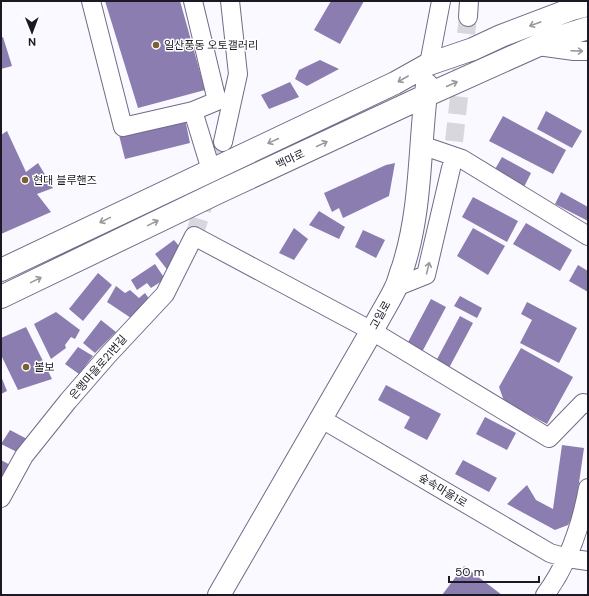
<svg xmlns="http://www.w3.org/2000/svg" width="589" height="596" font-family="'DM Sans','Noto Sans KR',sans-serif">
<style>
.building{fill:#8b7daf}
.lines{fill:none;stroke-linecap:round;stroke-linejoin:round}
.minor-tunnel{stroke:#d9d7de;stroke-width:18;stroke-dasharray:18 9;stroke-linecap:butt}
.minor-casing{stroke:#726a86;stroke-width:20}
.major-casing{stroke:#726a86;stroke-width:24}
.minor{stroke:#fff;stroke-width:18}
.major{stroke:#fff;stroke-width:22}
.oneway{stroke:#99989c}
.poi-dot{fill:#7a6032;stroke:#fff;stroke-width:1.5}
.labels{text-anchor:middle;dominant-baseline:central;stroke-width:3;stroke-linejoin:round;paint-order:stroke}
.poi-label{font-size:11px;fill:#1c1924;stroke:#fff;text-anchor:start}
.street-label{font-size:11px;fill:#1c1924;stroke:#fff}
</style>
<rect width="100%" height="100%" fill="#faf9ff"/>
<path class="building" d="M105,1H180L205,90L138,108Z
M331,1H364L340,44L314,30Z
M3,37L12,66L1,69V38Z
M320,60L339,69L307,86L295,79L299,70Z
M290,82L299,97L269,109L261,95Z
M546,111L582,131L572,148L537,129Z
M503,116L566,150L553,174L489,141Z
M185,119L190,143L125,159L119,135Z
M7,131L26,172L38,163L53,188L37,194L51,212L1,234V135Z
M502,157L531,173L524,187L494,171Z
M395,163L389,196L343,218L339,208L332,212L324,193L386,165Z
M561,192L588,207V221L555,204Z
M473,197L518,221L507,242L462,217Z
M319,211L345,227L339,239L309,225Z
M526,223L572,250L560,271L513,244Z
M294,228L308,239L294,260L279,253Z
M473,228L505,246L488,275L457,256Z
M363,230L385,240L376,258L355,247Z
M174,240L180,247L169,272L155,254Z
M155,264L165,279L151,288L147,283L137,290L131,280Z
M578,265L588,271V292L569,281Z
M98,273L112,285L83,321L69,309Z
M116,286L125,293L130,290L139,298L145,293L150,300L131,318L107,302Z
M460,296L482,308L477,318L454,306Z
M431,299L446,307L422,352L407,344Z
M527,302L577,328L559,363L520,343L532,320L521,314Z
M56,312L80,330L75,339L71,337L65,345L66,348L51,359L34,324Z
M460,316L473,323L449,368L436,361Z
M101,320L116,332L95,353L83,343Z
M26,327L52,379L18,390L1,355V338Z
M78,347L93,356L79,374L65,364Z
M521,348L573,377L547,424L504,401L499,387Z
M1,376L7,391L1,394Z
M386,385L441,414L427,440L404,428L410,417L378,400Z
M485,417L516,433L507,450L476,434Z
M10,430L29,440L19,453L1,444Z
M562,445L584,448L575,511L568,525L555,530L507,504L527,485L536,500L553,509Z
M1,460L12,466L4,480L1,478Z
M463,460L497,478L489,492L455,474Z
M464,566L502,595H442Z"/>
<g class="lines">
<path class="minor-tunnel" d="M451,168L468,17
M194,236L223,142"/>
<g class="minor-casing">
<path id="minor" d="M91,1L123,127L193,111L217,101L193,1
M468,17L469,1
M538,46L574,51H588
M429,64L441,1
M193,111L211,170
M223,142L238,74L230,1
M421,145L462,159L588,236
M396,287L426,275L451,168
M320,418L550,553L567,558L588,561
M1,498L24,456L68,401L108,355L165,294L194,236L372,331L549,438L583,403L588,404
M545,595C568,564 581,526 588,488"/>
</g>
<g class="major-casing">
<path id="major" d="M1,270L395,83L429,64L473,49L501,36L572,9L588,5
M1,297L219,192L425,96L550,40L588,28
M219,595L378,320C384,309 391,298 396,287C399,281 400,274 403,267C422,208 419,146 427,85"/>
</g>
<use href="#minor" class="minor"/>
<use href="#major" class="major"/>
</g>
<defs><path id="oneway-shaft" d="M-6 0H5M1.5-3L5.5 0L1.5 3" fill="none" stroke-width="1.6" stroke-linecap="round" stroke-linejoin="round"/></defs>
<g class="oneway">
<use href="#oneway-shaft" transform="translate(535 24) rotate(160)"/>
<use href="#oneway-shaft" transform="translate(577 51) rotate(2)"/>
<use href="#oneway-shaft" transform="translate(403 79) rotate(150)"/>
<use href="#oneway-shaft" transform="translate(452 84) rotate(-24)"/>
<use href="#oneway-shaft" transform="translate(273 141) rotate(155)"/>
<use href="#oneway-shaft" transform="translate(322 144) rotate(-25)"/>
<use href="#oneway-shaft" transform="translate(105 220) rotate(154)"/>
<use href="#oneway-shaft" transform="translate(153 223) rotate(-26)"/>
<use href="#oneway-shaft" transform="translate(428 268) rotate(-76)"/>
<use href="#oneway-shaft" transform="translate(36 280) rotate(-26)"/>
</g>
<g class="poi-dot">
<circle cx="156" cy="45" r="4"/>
<circle cx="25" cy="180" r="4"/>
<circle cx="26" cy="367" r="4"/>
</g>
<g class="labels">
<g class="poi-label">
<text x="164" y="45">일산풍동 오토갤러리</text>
<text x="33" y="180">현대 블루핸즈</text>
<text x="34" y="367">볼보</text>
</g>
<g class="street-label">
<text transform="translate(290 159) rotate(-25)">백마로</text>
<text transform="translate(380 315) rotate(-61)">고일로</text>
<text transform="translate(98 367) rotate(-49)">은행마을로21번길</text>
<text transform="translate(443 490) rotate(31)">숲속마을1로</text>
</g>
</g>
<rect width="589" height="596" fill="none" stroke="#1c1924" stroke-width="4"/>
<g transform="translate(32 32) rotate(179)" stroke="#ffffff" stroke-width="3" paint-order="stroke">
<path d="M0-3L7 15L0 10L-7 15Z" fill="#1c1924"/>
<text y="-6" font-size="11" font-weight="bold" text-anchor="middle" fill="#1c1924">N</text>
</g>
<path d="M449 576v6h90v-6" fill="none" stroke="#1c1924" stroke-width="2"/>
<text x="455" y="576" font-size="12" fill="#1c1924" stroke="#ffffff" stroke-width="3" paint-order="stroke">50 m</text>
</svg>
